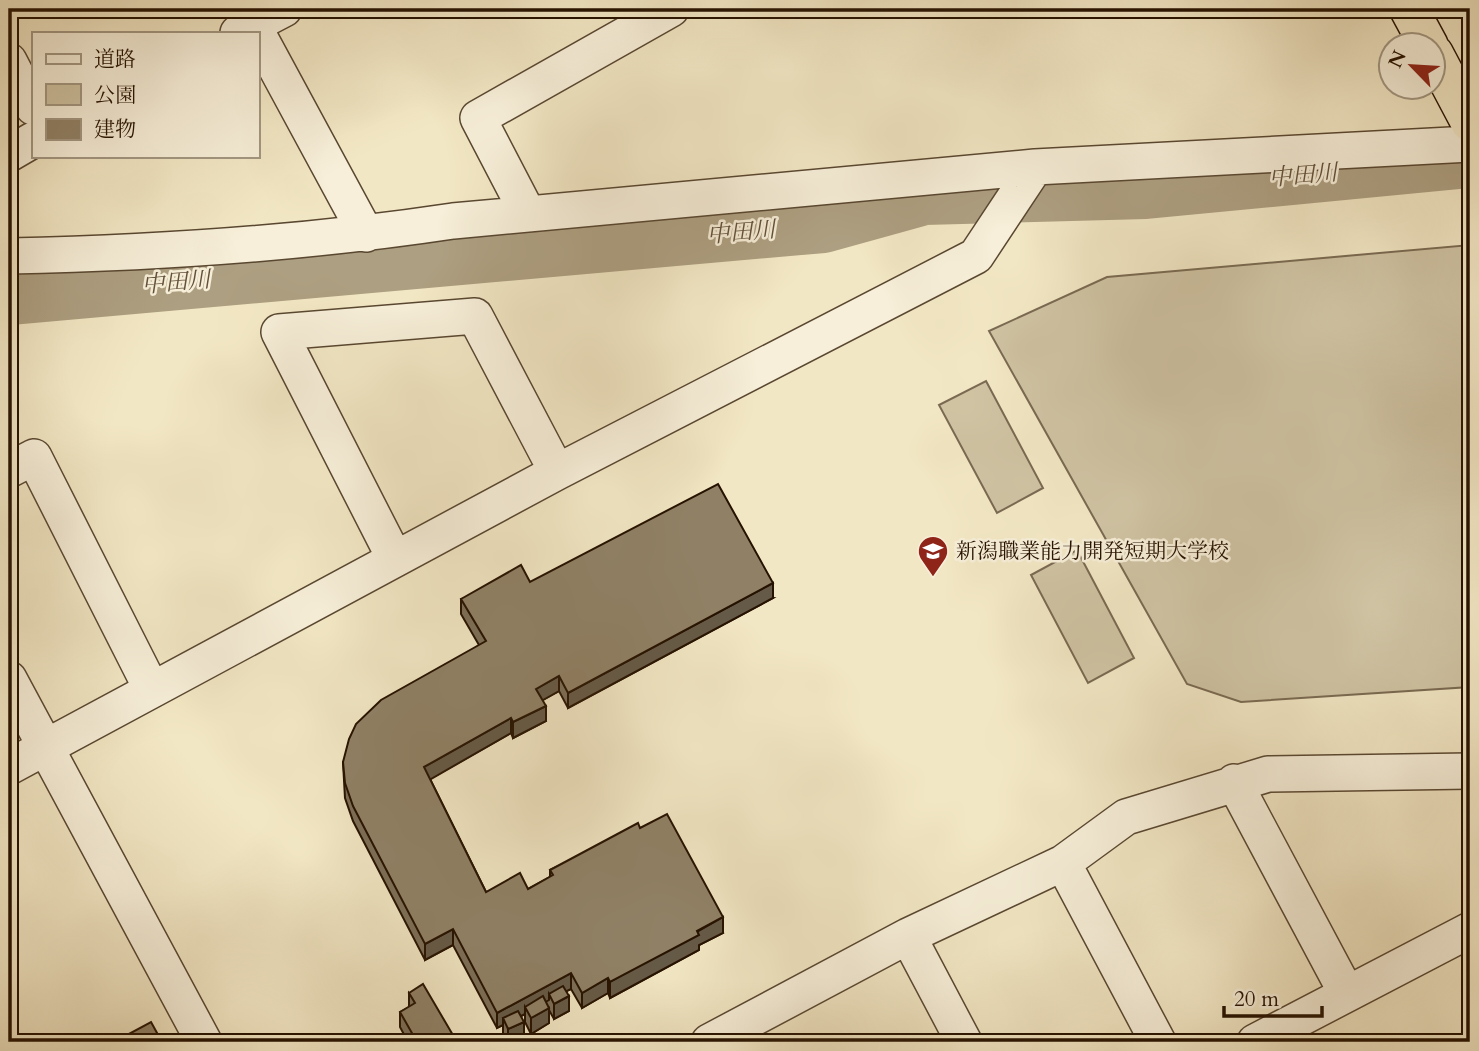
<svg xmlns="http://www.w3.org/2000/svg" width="1479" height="1051" font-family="Cardo,'Noto Serif JP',serif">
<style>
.green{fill:#cfc3a3;stroke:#7a6a52;stroke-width:2}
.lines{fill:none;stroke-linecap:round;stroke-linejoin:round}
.river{stroke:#ad9f81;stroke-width:58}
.street-casing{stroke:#594731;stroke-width:38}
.highway-casing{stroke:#261200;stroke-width:41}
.street{stroke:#f7efd9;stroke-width:35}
.highway{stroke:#f2e7c4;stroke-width:38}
.wall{fill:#7c6f58;stroke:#261200;stroke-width:2}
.shaded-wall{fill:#655a47;stroke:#261200;stroke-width:2}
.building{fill:#908166;stroke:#261200;stroke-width:2}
.labels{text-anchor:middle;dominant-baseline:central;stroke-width:5;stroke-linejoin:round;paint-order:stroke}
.poi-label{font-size:21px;fill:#261200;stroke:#f7efd9;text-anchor:start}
.water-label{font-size:23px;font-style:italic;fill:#63513a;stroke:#f7efd9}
</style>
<rect width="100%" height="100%" fill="#f2e7c4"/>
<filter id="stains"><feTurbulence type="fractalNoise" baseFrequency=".00286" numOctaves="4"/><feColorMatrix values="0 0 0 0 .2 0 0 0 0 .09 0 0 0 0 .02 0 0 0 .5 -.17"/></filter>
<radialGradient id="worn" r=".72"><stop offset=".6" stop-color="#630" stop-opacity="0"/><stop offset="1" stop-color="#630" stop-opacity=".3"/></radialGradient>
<path class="green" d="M1470,245V687L1241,702L1187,684L989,331L1107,277Z
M986,381L1043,488L997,513L939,405Z
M1077,550L1134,658L1088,683L1031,575Z"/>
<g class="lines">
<path class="river" d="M9,296L823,224L924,196L1146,190L1470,159"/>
<g class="street-casing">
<path id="street" d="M253,25L366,234
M238,33L284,9
M9,61L33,107
M9,154L33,140
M528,214L478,118L671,9
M9,256C157,253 307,243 453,221L1035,167L1470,144
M9,470L34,457L152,690
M395,559L279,332L475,316L557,472
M9,679L204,1042
M9,767L557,472L976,256L1035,167
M1234,782L1347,994
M1063,863L1158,1042
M908,936L964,1042
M709,1042L908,936L1063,863L1126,817L1268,774L1470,771
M1255,1042L1470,930"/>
</g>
<g class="highway-casing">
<path id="highway" d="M1409,9L1429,46
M1434,54L1470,122"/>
</g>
<use href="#street" class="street"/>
<use href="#highway" class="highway"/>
</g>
<path class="wall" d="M1470,252V282L1465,270V255Z
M530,582L773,598L568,708L559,691L542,700L546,721L513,738L511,733L430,779L486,892L528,889L550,877V870L640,828L723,933L699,945V950L610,998L608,993L582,1008L571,989L566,991L569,1011L554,1019L549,1010V1023L531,1034L525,1022V1014L521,1016L524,1038L514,1042H507L503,1033V1025L497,1028L453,945L425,960L353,821L345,798L343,762L479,645L461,614V599Z
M409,993L457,1042H408L400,1027V1012L409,1007Z"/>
<path class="shaded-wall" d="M773,583V598L568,708V693Z
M559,676V691L536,704V689Z
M546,706V721L513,738V722Z
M511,718V733L424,783V767Z
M723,917V933L699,945V950L610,998V982Z
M453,929V945L425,960V944Z
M571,973V989L552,999L549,994V1000L528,1012L525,1007V1014L506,1024L503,1018V1025L497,1028V1013Z
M608,978V993L582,1008V993Z
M569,996V1011L554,1019V1004Z
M549,1008V1023L531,1034V1018Z
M524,1022V1038L514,1042H508V1029Z"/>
<path class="building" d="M1470,252V266L1465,255Z
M718,484L773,583L568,693L559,676L536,689L546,706L513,722L511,718L424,767L486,892L520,873L528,889L553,875L550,870L638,823L640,828L667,814L723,917L697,931L699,935L610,982L608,978L582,993L571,973L497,1013L453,929L425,944L353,806L345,783L343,762L349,739L356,724L381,700L486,641L461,599L521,565L530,582Z
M423,984L457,1042H417L400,1012L415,1003L409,993Z
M563,986L569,996L554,1004L549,994Z
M543,996L549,1008L531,1018L525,1007Z
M518,1011L524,1022L508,1029L503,1018Z
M151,1022L162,1042H114Z
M726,1038L729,1042H719Z"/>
<defs>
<g id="university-pin" transform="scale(1.575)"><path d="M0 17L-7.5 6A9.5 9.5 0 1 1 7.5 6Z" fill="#8f2418" stroke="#f7efd9"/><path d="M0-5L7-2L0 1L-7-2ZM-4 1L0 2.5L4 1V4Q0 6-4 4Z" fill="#fff"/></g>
</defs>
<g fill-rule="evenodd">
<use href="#university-pin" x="933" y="551"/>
</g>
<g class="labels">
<g class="poi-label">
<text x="956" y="551">新潟職業能力開発短期大学校</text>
</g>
<g class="water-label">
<text transform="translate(1303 175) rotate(-5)">中田川</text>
<text transform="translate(741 232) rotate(-5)">中田川</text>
<text transform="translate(176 282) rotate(-5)">中田川</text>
</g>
</g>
<rect width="1479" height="1051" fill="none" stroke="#f2e7c4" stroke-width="35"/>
<rect x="10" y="10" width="1458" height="1030" fill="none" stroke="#261200" stroke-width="3.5"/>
<rect x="18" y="18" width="1444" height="1016" fill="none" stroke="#261200" stroke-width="2"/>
<rect x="32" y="32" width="228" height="126" fill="#f7efd9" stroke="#a39782" stroke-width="2"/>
<rect x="46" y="54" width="35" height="10" fill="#f7efd9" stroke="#a39782" stroke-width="2"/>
<text x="94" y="66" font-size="21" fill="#261200">道路</text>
<rect x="46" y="84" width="35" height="21" fill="#cfc3a3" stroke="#a39782" stroke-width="2"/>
<text x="94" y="102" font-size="21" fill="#261200">公園</text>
<rect x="46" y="119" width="35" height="21" fill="#908166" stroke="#a39782" stroke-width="2"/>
<text x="94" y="136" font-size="21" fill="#261200">建物</text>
<g transform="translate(1412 66) rotate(295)"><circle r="33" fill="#f7efd9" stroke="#a39782" stroke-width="2"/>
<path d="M0-5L12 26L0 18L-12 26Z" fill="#8f2418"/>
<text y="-10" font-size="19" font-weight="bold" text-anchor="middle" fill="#261200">N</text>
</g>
<path d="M1224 1006v10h98v-10" fill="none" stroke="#261200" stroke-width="3.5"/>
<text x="1234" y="1006" font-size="21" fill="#261200" stroke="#f7efd9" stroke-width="5" paint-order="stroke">20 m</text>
<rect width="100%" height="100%" filter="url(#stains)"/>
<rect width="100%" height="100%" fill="url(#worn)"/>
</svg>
